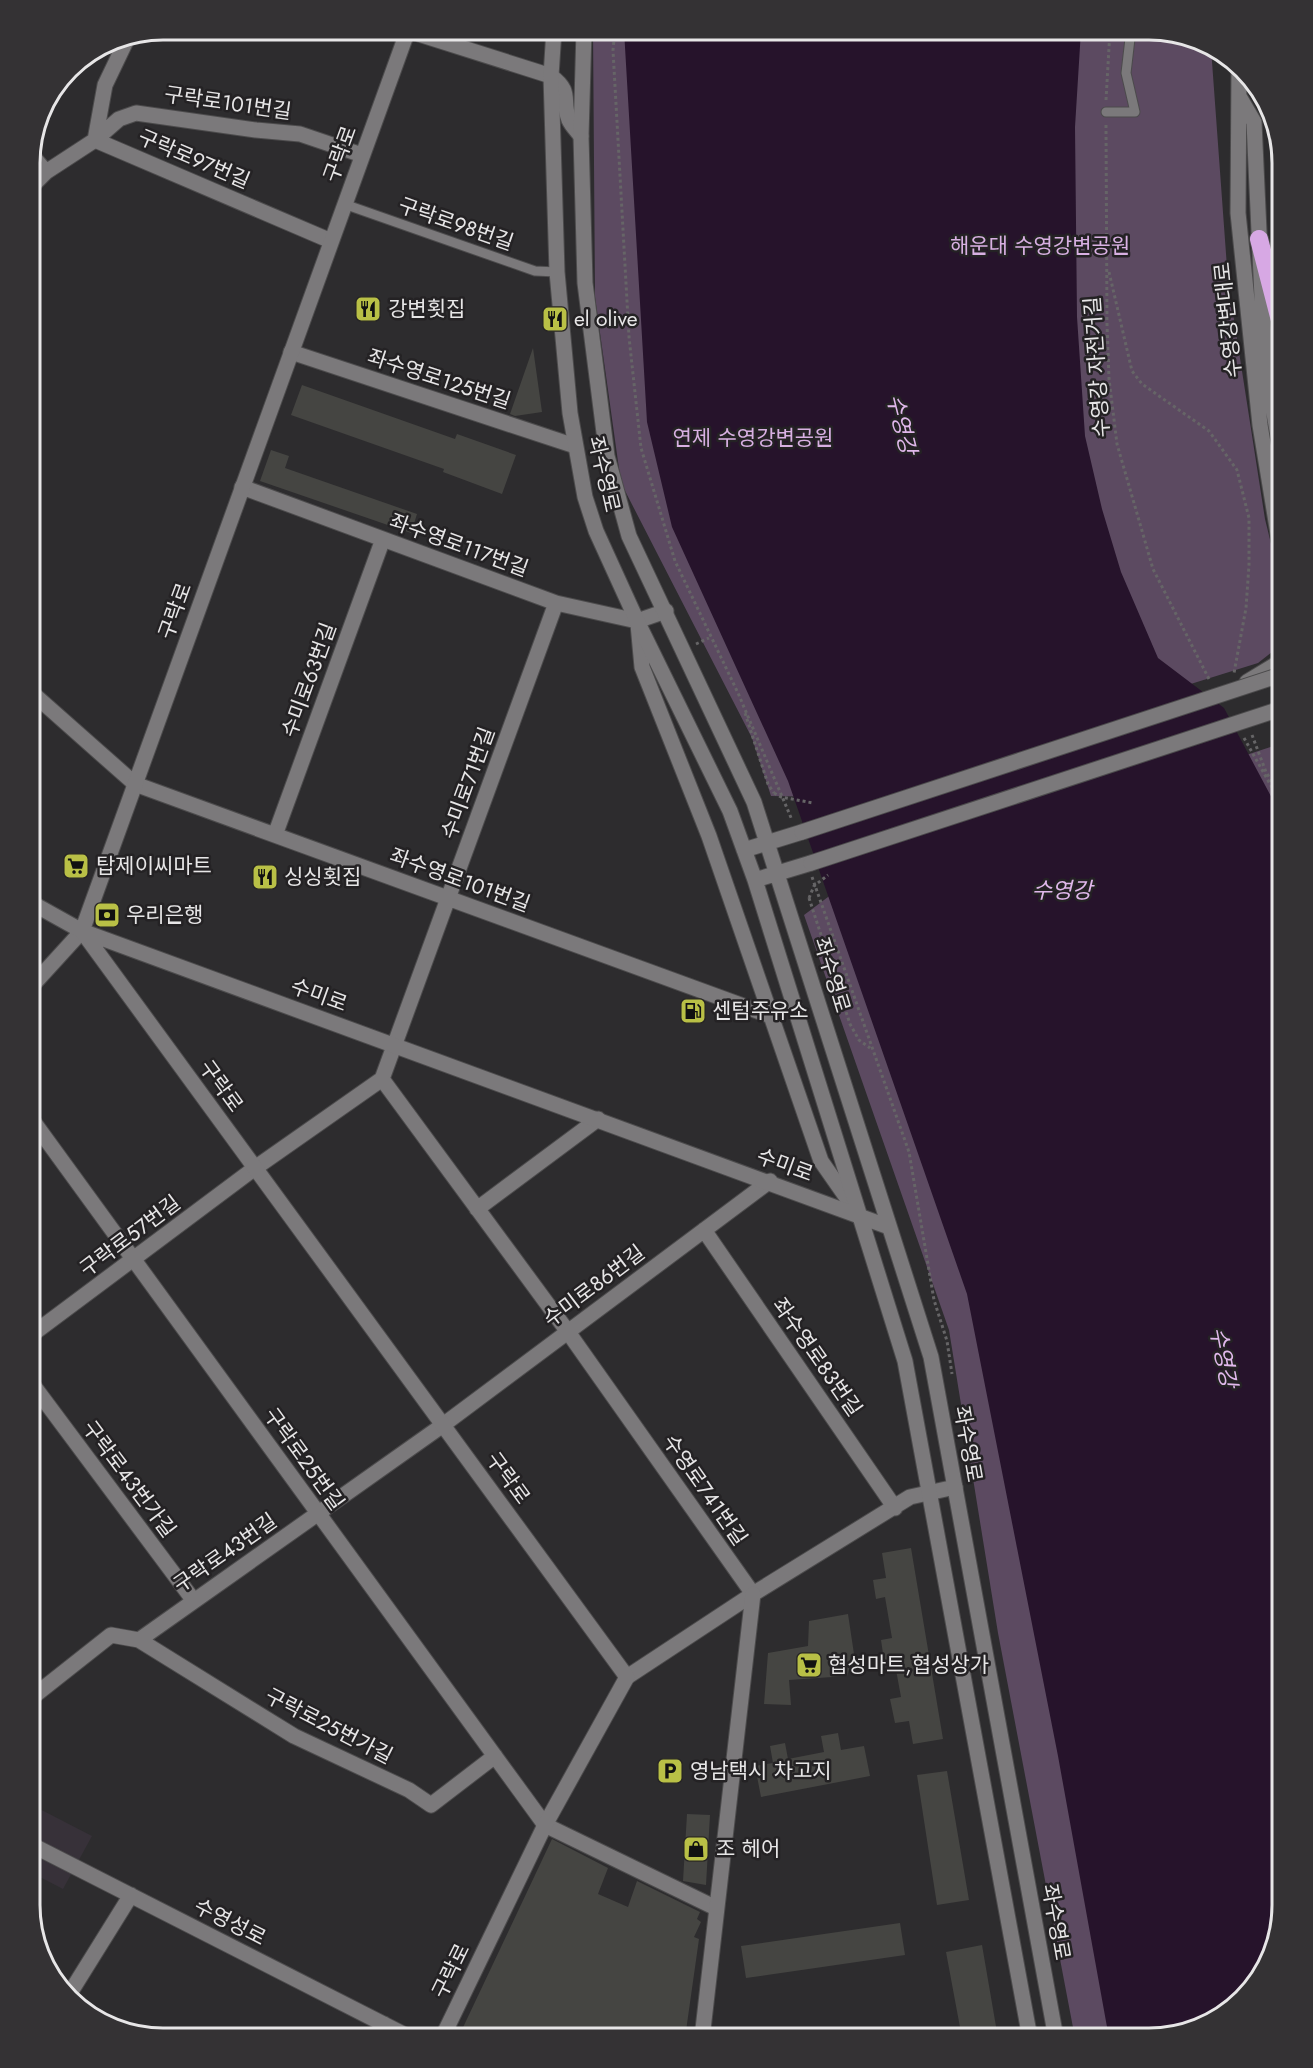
<svg xmlns="http://www.w3.org/2000/svg" width="1313" height="2068" font-family="Jost,'Noto Sans KR',sans-serif">
<style>
.built{fill:#373139}
.green{fill:#5c4a61}
.water{fill:#26132b}
.building{fill:#454542}
.lines{fill:none;stroke-linecap:round;stroke-linejoin:round}
.lane-casing{stroke:#4c4b4c;stroke-width:11}
.street-casing{stroke:#4c4b4c;stroke-width:17}
.secondary-casing{stroke:#4c4b4c;stroke-width:17}
.highway-casing{stroke:#4c4b4c;stroke-width:20}
.path{stroke:#666567;stroke-width:3;stroke-dasharray:3 3;stroke-linecap:butt}
.lane{stroke:#7b797b;stroke-width:9}
.street{stroke:#7b797b;stroke-width:15}
.secondary{stroke:#7b797b;stroke-width:15}
.highway{stroke:#d7a8e4;stroke-width:18}
.secondary-bridge-casing{stroke:#4c4b4c;stroke-width:17;stroke-linecap:butt}
.path-bridge{stroke:#666567;stroke-width:3;stroke-dasharray:3 3;stroke-linecap:butt}
.secondary-bridge{stroke:#7b797b;stroke-width:15}
.labels{text-anchor:middle;dominant-baseline:central;stroke-width:5;stroke-linejoin:round;paint-order:stroke}
.street-label{font-size:21px;fill:#e7e6e7;stroke:#242224}
.park-label{font-size:21px;fill:#d8b0e2;stroke:#242224}
.poi-label{font-size:21px;fill:#e7e6e7;stroke:#242224;text-anchor:start}
.water-label{font-size:22px;font-style:italic;fill:#e0b8eb;stroke:#242224}
.rim{fill:none;stroke:#e7e6e7;stroke-width:3}
</style>
<rect width="100%" height="100%" fill="#2d2c2e"/>
<path class="built" d="M30,1804L92,1836L63,1889L30,1872Z"/>
<path class="green" d="M593,30H1158L1211,48L1228,281L1265,519L1283,593L1282,644L1258,663L828,797L771,796L752,738L621,483L595,297Z
M1283,743V839L1237,758Z
M852,879L989,1313L1125,2038H1075L998,1633L949,1330L804,915Z"/>
<path class="water" d="M624,30H1081L1075,127L1077,317L1085,436L1102,509L1121,572L1158,658L1224,708L1283,819V1905L1261,1978L1209,2024L1149,2038H1109L1058,1756L967,1294L788,781L672,527L647,422Z"/>
<path class="building" d="M533,348L542,412L515,416L510,414Z
M302,385L455,439L457,434L516,455L502,494L443,472L444,469L291,415Z
M271,450L289,456L285,468L417,514L411,533L260,481Z
M911,1548L943,1739L913,1744L909,1721L895,1723L890,1699L901,1697L894,1659L884,1660L881,1640L892,1638L885,1597L876,1599L873,1580L886,1578L882,1553Z
M848,1614L854,1654L847,1676L789,1680L791,1705L764,1704L768,1653L808,1646L809,1621Z
M838,1733L841,1750L864,1746L870,1776L761,1797L755,1766L773,1763L770,1746L785,1743L788,1759L824,1752L821,1736Z
M947,1771L969,1900L937,1905L917,1775Z
M687,1814L710,1815L706,1885L683,1881Z
M552,1839L608,1868L598,1894L628,1907L637,1881L700,1912L697,1919L701,1922L694,1937L699,1939L685,2038H458Z
M900,1923L905,1955L746,1978L741,1946Z
M982,1945L998,2038H962L946,1952Z"/>
<g class="lines">
<g class="lane-casing">
<path id="lane" d="M1106,112H1135L1126,73L1131,30
M344,204L535,271L557,272"/>
</g>
<g class="street-casing">
<path id="street" d="M406,30L551,76C573,92 561,100 569,120C571,125 577,131 581,136
M95,140L119,119L136,113L256,130L300,134L362,155
M95,140L105,85L128,37
M31,154L46,172
M30,188L46,172L95,140L331,241
M291,352L575,446
M242,487L556,603L637,621L666,611
M556,603L382,1079L568,1332L753,1594
M638,624L642,667L709,836L821,1161L858,1214
M30,691L135,784L771,1016
M275,835L383,539
M30,988L82,931
M30,1117L545,1825L716,1908
M477,1209L598,1119
M704,1230L895,1508
M30,1336L255,1168L382,1079
M30,1381L194,1601
M139,1640L443,1425L770,1181
M627,1677L753,1594L910,1497L955,1487
M30,1699L111,1635L139,1640L294,1736L409,1790L431,1805L495,1756
M30,1844L411,2038
M70,1993L131,1895
M376,2038L384,2024"/>
</g>
<g class="secondary-casing">
<path id="secondary" d="M554,30L551,76L557,272L570,413L585,497L596,531L637,621L730,811L755,880L905,1361L1030,2038
M584,30L581,136L585,283L607,456L629,536L754,802L931,1357L1056,2038
M1239,70L1238,213L1260,425L1283,564
M1240,98L1254,122L1265,363L1283,464
M1247,682L1283,660
M744,850L802,832
M755,880L811,863
M30,902L82,931L889,1227
M82,931L627,1677L545,1825L442,2038
M82,931L408,30
M702,2038L753,1594"/>
</g>
<g class="highway-casing">
<path id="highway" d="M1259,239L1283,332"/>
</g>
<path class="path" d="M615,30L613,50L629,337L641,448L675,561L738,693L792,820
M1106,100L1110,30
M1106,125L1107,324L1109,379L1117,444L1153,569L1210,681
M1109,272L1132,371L1142,384L1209,431L1237,470L1249,518V565L1246,608L1234,673
M696,644L709,638
M745,713L768,784L774,793
M1252,735L1266,772L1283,799
M1244,738L1283,807
M812,877L909,1152L934,1300L947,1341L952,1374
M809,898L850,1024L859,1040L870,1048"/>
<use href="#lane" class="lane"/>
<use href="#street" class="street"/>
<use href="#secondary" class="secondary"/>
<use href="#highway" class="highway"/>
<g class="secondary-bridge-casing">
<path id="secondary-bridge" d="M802,832L1283,674
M811,863L1283,708"/>
</g>
<path class="path-bridge" d="M774,793L781,797L813,803
M809,898L814,886L828,875"/>
<use href="#secondary-bridge" class="secondary-bridge"/>
</g>
<defs>
<g id="restaurant-square" transform="scale(1.35)"><rect x="-9" y="-9" width="18" height="18" rx="4" fill="#b9c046" stroke="#242224"/><path d="M-5-6h1v4h1v-4h1v4h1v-4h1v5L-1.5 .5V6h-2V.5L-5-1ZM5-6V6H3V1.5H1.5Q1.5-4 5-6Z" fill="#111"/></g>
<g id="supermarket-square" transform="scale(1.35)"><rect x="-9" y="-9" width="18" height="18" rx="4" fill="#b9c046" stroke="#242224"/><path d="M-6-5.5h2.5l.6 2H6L4.5 2H-2.5L-4.4-4H-6ZM-1.5 3.2a1.3 1.3 0 1 0 .1 0ZM3 3.2a1.3 1.3 0 1 0 .1 0Z" fill="#111"/></g>
<g id="bank-square" transform="scale(1.35)"><rect x="-9" y="-9" width="18" height="18" rx="4" fill="#b9c046" stroke="#242224"/><path d="M-6-4H6V4H-6ZM0-2.3a2.3 2.3 0 1 0 0 4.6a2.3 2.3 0 1 0 0-4.6Z" fill="#111"/></g>
<g id="fuel-square" transform="scale(1.35)"><rect x="-9" y="-9" width="18" height="18" rx="4" fill="#b9c046" stroke="#242224"/><path d="M-5.5-6h7V0h2V4h1.3V-2.5L3-4.5l.8-.8L6-3V5H2.5V1h-1V6h-7ZM-4.2-4.7v3.2H.2V-4.7Z" fill="#111"/></g>
<g id="parking-square" transform="scale(1.35)"><rect x="-9" y="-9" width="18" height="18" rx="4" fill="#b9c046" stroke="#242224"/><path d="M-3.5-5.5H1a3.5 3.5 0 0 1 0 7H-1V5.5H-3.5ZM-1-3.4V-.6H.8a1.4 1.4 0 0 0 0-2.8Z" fill="#111"/></g>
<g id="shop-square" transform="scale(1.35)"><rect x="-9" y="-9" width="18" height="18" rx="4" fill="#b9c046" stroke="#242224"/><path d="M-5-2.5h2.3a2.7 3.5 0 0 1 5.4 0H5L5.5 6h-11ZM-1.5-2.5h3a1.5 2.3 0 0 0-3 0Z" fill="#111"/></g>
</defs>
<g fill-rule="evenodd">
<use href="#restaurant-square" x="368" y="309"/>
<use href="#restaurant-square" x="555" y="319"/>
<use href="#supermarket-square" x="76" y="866"/>
<use href="#restaurant-square" x="265" y="877"/>
<use href="#bank-square" x="107" y="915"/>
<use href="#fuel-square" x="693" y="1011"/>
<use href="#supermarket-square" x="809" y="1665"/>
<use href="#parking-square" x="670" y="1771"/>
<use href="#shop-square" x="696" y="1849"/>
</g>
<g class="labels">
<g class="street-label">
<text transform="translate(228 103) rotate(8)">구락로101번길</text>
<text transform="translate(340 154) rotate(-70)">구락로</text>
<text transform="translate(194 159) rotate(23)">구락로97번길</text>
<text transform="translate(456 224) rotate(19)">구락로98번길</text>
<text transform="translate(1228 320) rotate(-96)">수영강변대로</text>
<text transform="translate(1097 367) rotate(-94)">수영강 자전거길</text>
<text transform="translate(439 379) rotate(18)">좌수영로125번길</text>
<text transform="translate(604 474) rotate(77)">좌수영로</text>
<text transform="translate(459 545) rotate(20)">좌수영로117번길</text>
<text transform="translate(175 611) rotate(-70)">구락로</text>
<text transform="translate(309 680) rotate(-70)">수미로63번길</text>
<text transform="translate(468 783) rotate(-70)">수미로71번길</text>
<text transform="translate(460 880) rotate(20)">좌수영로101번길</text>
<text transform="translate(832 975) rotate(73)">좌수영로</text>
<text transform="translate(319 995) rotate(20)">수미로</text>
<text transform="translate(221 1086) rotate(54)">구락로</text>
<text transform="translate(785 1165) rotate(20)">수미로</text>
<text transform="translate(130 1236) rotate(-37)">구락로57번길</text>
<text transform="translate(594 1286) rotate(-37)">수미로86번길</text>
<text transform="translate(817 1357) rotate(55)">좌수영로83번길</text>
<text transform="translate(968 1444) rotate(80)">좌수영로</text>
<text transform="translate(304 1459) rotate(54)">구락로25번길</text>
<text transform="translate(508 1478) rotate(54)">구락로</text>
<text transform="translate(129 1479) rotate(53)">구락로43번가길</text>
<text transform="translate(705 1490) rotate(55)">수영로741번길</text>
<text transform="translate(225 1553) rotate(-35)">구락로43번길</text>
<text transform="translate(329 1726) rotate(27)">구락로25번가길</text>
<text transform="translate(230 1922) rotate(27)">수영성로</text>
<text transform="translate(1056 1922) rotate(80)">좌수영로</text>
<text transform="translate(451 1971) rotate(-64)">구락로</text>
</g>
<g class="park-label">
<text x="1040" y="246">해운대 수영강변공원</text>
<text x="753" y="438">연제 수영강변공원</text>
</g>
<g class="poi-label">
<text x="388" y="309">강변횟집</text>
<text x="574" y="319">el olive</text>
<text x="96" y="866">탑제이씨마트</text>
<text x="284" y="877">싱싱횟집</text>
<text x="126" y="915">우리은행</text>
<text x="712" y="1011">센텀주유소</text>
<text x="828" y="1665">협성마트,협성상가</text>
<text x="690" y="1771">영남택시 차고지</text>
<text x="716" y="1849">조 헤어</text>
</g>
<g class="water-label">
<text transform="translate(902 424) rotate(76)">수영강</text>
<text x="1062" y="890">수영강</text>
<text transform="translate(1224 1357) rotate(79)">수영강</text>
</g>
</g>
<path d="M0 0H1313V2068H0ZM163 40H1149A123 123 0 0 1 1272 163V1905A123 123 0 0 1 1149 2028H163A123 123 0 0 1 40 1905V163A123 123 0 0 1 163 40Z" fill="#343234" fill-rule="evenodd"/>
<path class="rim" d="M163 40H1149A123 123 0 0 1 1272 163V1905A123 123 0 0 1 1149 2028H163A123 123 0 0 1 40 1905V163A123 123 0 0 1 163 40Z"/>
</svg>
